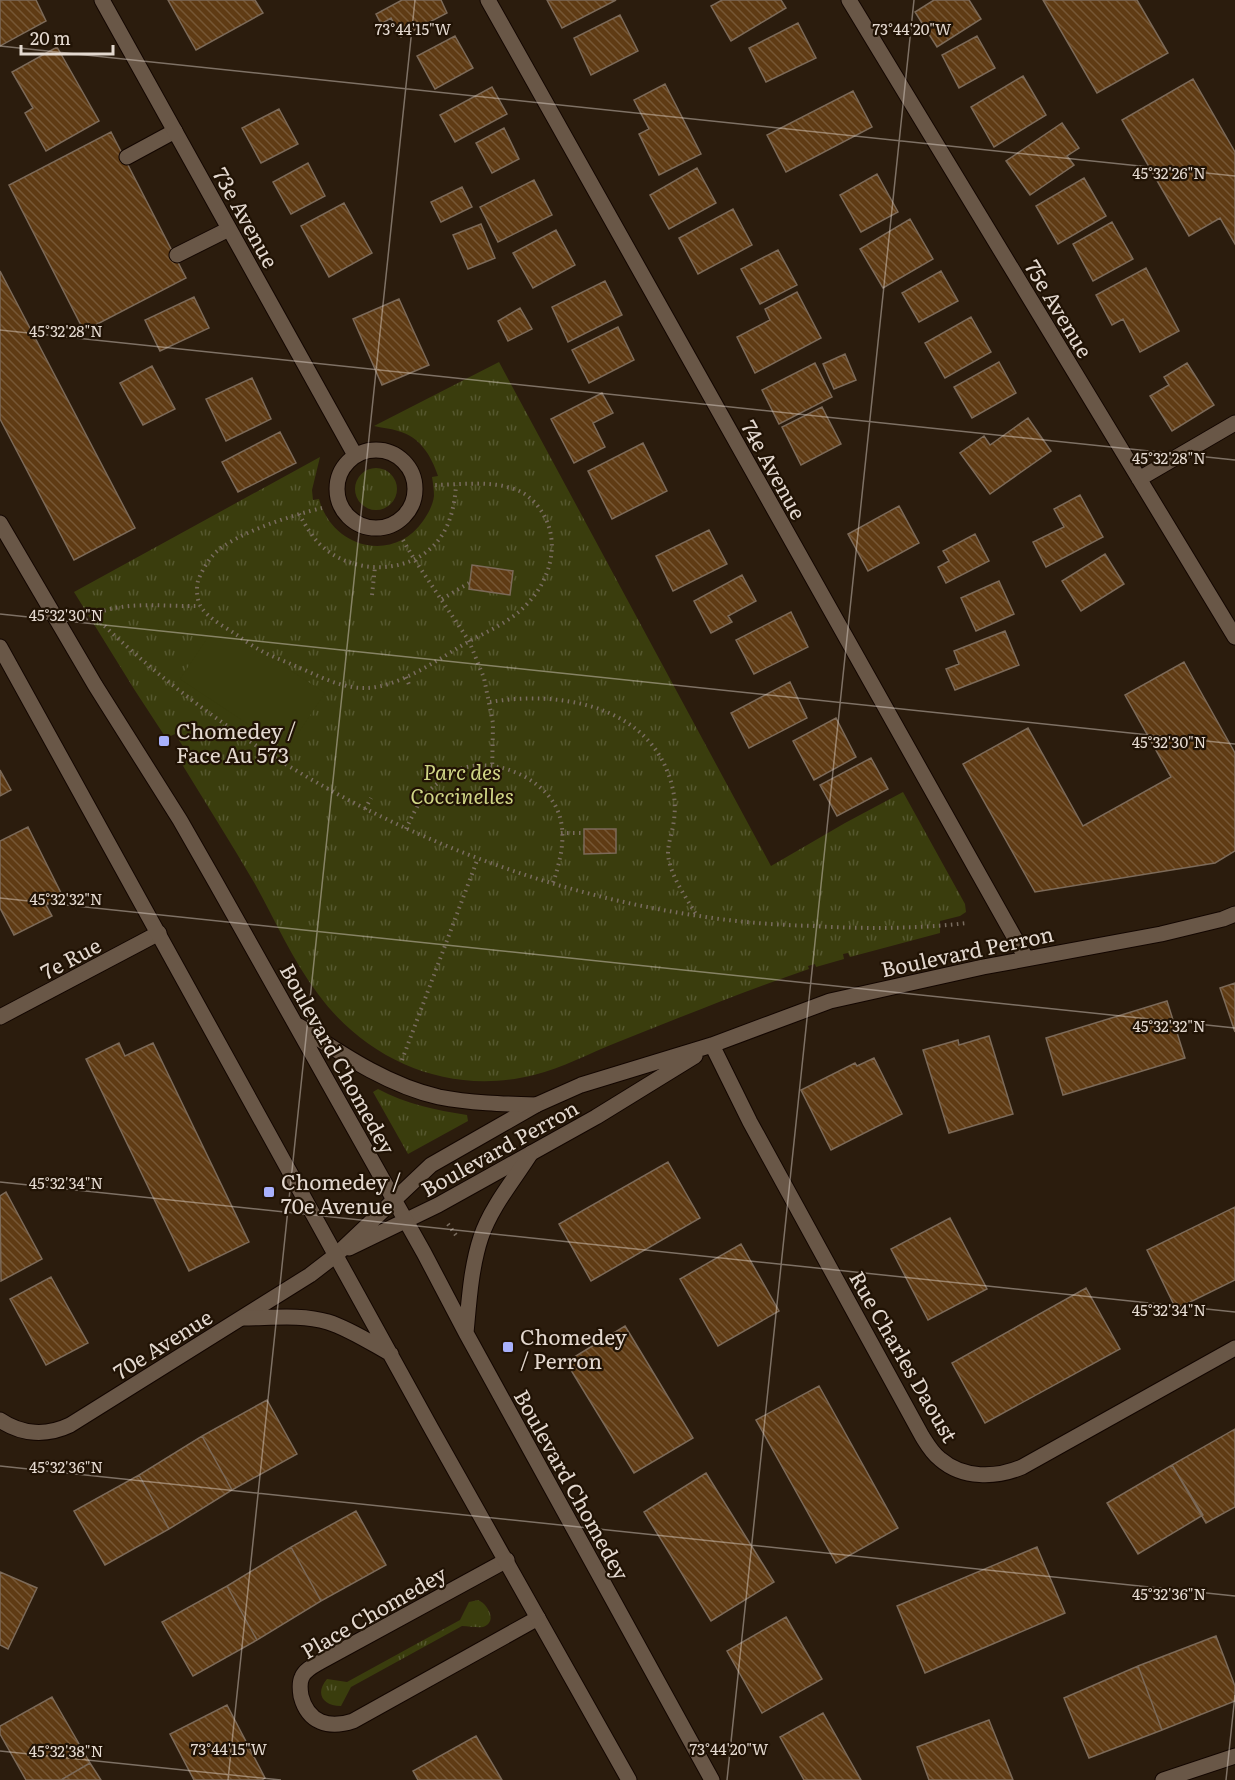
<svg xmlns="http://www.w3.org/2000/svg" width="1235" height="1780" font-family="Literata,serif">
<style>
.grass{fill:url(#grass-tufts)}
.pitch{fill:#3a3d0d}
.building{fill:url(#building-back-hatch);stroke:#7c6a59;stroke-width:1.5}
.lines{fill:none;stroke-linecap:round;stroke-linejoin:round}
.service-casing{stroke:#130600;stroke-width:17}
.minor-casing{stroke:#130600;stroke-width:17}
.tertiary-casing{stroke:#130600;stroke-width:17}
.path{stroke:#796c5f;stroke-width:4;stroke-dasharray:1.5 4.5;stroke-linecap:butt}
.service{stroke:#695747;stroke-width:15}
.minor{stroke:#695747;stroke-width:15}
.tertiary{stroke:#695747;stroke-width:15}
.ticks{fill:none;stroke:#e4d9d0;stroke-width:1.5;stroke-opacity:0.45}
.poi-dot{fill:#a8b0fc;stroke:#211305;stroke-width:2}
.labels{text-anchor:middle;dominant-baseline:central;stroke-width:4.5;stroke-linejoin:round;paint-order:stroke}
.street-label{font-size:21px;fill:#e4d9d0;stroke:#211305}
.poi-label{font-size:21px;fill:#e4d9d0;stroke:#211305;text-anchor:start}
.park-label{font-size:21px;font-style:italic;fill:#d0d686;stroke:#211305}
.ticks-label{font-size:15px;text-anchor:middle;fill:#e4d9d0;stroke:#211305;stroke-width:4.5;stroke-linejoin:round;paint-order:stroke}
</style>
<defs>
<pattern id="grass-tufts" width="24" height="20" patternUnits="userSpaceOnUse" patternTransform="scale(1.5)"><rect width="24" height="20" fill="#3a3d0d"/><path d="M3 7l-1-3M5 7V3M7 7l1-3M15 17l-1-3M17 17v-4M19 17l1-3" fill="none" stroke="#56582f"/></pattern>
<pattern id="building-back-hatch" width="6" height="6" patternUnits="userSpaceOnUse" patternTransform="scale(1.5)"><rect width="6" height="6" fill="#5f3b14"/><path d="M-1 5l2 2M0 0l6 6M5-1l2 2" fill="none" stroke="#765735"/></pattern>
</defs>
<rect width="100%" height="100%" fill="#2b1c0d"/>
<path class="grass" d="M499,362L771,866L845,823L903,792L965,904L966,912L960,916L940,921V933L850,957L848,953L843,954L844,959L816,967L815,964L808,966L809,969C744,991 681,1017 618,1042C590,1053 562,1068 534,1075C450,1096 368,1062 318,994C293,961 275,920 255,884C230,841 203,799 177,756L186,751L175,734L166,738L134,689L74,592L320,457L312,490L313,500L319,499C332,548 393,564 423,521C428,514 433,505 434,496C434,490 433,483 432,477L438,476C431,455 420,437 398,431C390,428 382,428 374,426Z
M355 489a21 21 0 1 1 42 0a21 21 0 1 1-42 0Z
M378,1089C406,1104 435,1110 467,1115L468,1121L408,1154L373,1092Z
M478,1600C488,1604 498,1622 483,1627C477,1628 469,1626 462,1626L351,1687L341,1706C322,1706 315,1693 327,1679L347,1682L460,1620L469,1602Z"/>
<path class="pitch" d="M218,622L325,693L287,750L180,679Z"/>
<path class="building" d="M0,0H36L46,21L0,46Z
M168,0H255L263,13L196,50Z
M402,0H441L447,13L401,37L391,18L381,24L376,14Z
M547,0H616L562,28Z
M722,0H781L786,8L731,41L711,6Z
M934,0H969L981,19L937,47L915,12Z
M1043,0H1137L1168,53L1097,93Z
M620,15L638,51L591,75L574,38Z
M798,23L816,58L766,82L749,48Z
M455,36L473,68L435,89L417,56Z
M977,36L995,68L959,88L942,55Z
M57,47L99,121L46,151L25,113L33,108L12,72Z
M1023,76L1046,115L994,147L971,107Z
M1193,79L1235,152V244L1220,218L1189,236L1122,120Z
M665,84L701,154L659,175L639,134L649,129L634,100Z
M492,87L507,114L455,142L440,115Z
M853,91L872,127L786,172L767,135Z
M279,109L298,144L261,163L242,128Z
M1062,123L1079,148L1067,156L1074,165L1030,195L1006,161Z
M504,128L519,159L492,173L476,143Z
M111,132L186,278L84,331L9,185Z
M308,163L325,196L291,214L273,182Z
M697,168L716,203L669,229L650,195Z
M877,174L898,212L861,232L840,195Z
M1084,178L1106,216L1058,244L1036,206Z
M534,180L552,215L498,242L480,207Z
M462,187L472,207L441,222L431,202Z
M344,203L372,253L329,277L301,226Z
M733,209L752,245L698,274L679,238Z
M910,219L933,259L883,288L860,249Z
M1112,222L1133,259L1093,281L1073,244Z
M481,224L495,258L468,269L453,235Z
M556,230L575,265L533,288L513,253Z
M778,250L797,285L760,304L741,269Z
M1146,268L1179,331L1140,352L1123,319L1112,325L1096,295Z
M0,271L135,528L74,560L0,419Z
M941,271L958,301L919,322L902,293Z
M605,281L622,315L568,342L552,307Z
M797,292L821,338L755,373L737,337L770,320L765,309Z
M194,297L209,328L160,351L145,320Z
M399,299L429,365L382,385L353,319Z
M520,308L532,329L508,341L498,321Z
M971,317L991,352L945,378L925,343Z
M618,327L634,360L589,383L572,350Z
M845,354L856,380L834,389L823,364Z
M999,362L1016,393L972,418L954,387Z
M815,363L832,397L779,424L762,390Z
M1187,363L1214,405L1172,431L1150,396L1169,385L1164,377Z
M152,366L175,409L143,425L120,383Z
M252,378L271,419L226,441L206,399Z
M602,393L613,413L593,423L605,447L574,463L551,419Z
M822,407L841,444L801,465L782,427Z
M1028,418L1051,451L990,494L960,453L984,436L990,445Z
M280,432L296,463L238,492L222,462Z
M643,443L667,491L612,519L588,471Z
M1080,495L1103,537L1046,567L1033,542L1064,527L1054,509Z
M899,506L919,543L868,571L848,534Z
M709,530L727,564L673,591L656,556Z
M975,534L989,561L946,583L938,567L949,561L943,551Z
M1105,554L1124,584L1081,611L1062,581Z
M472,565L513,571L510,595L469,589Z
M742,575L756,601L728,616L732,622L711,633L694,601Z
M999,581L1014,614L976,631L961,598Z
M791,612L808,647L754,674L736,640Z
M1005,631L1019,665L955,690L946,669L959,664L954,651Z
M1184,662L1235,753V851L1215,863L1035,892L963,764L1028,728L1083,826L1171,777L1125,695Z
M790,682L807,718L749,748L731,713Z
M836,718L856,757L814,780L793,741Z
M871,758L888,789L837,816L820,785Z
M0,770L11,790L0,796Z
M28,827L63,897L46,905L52,916L14,935L0,908V841Z
M584,829H616V853L584,854Z
M1235,983V1032L1220,988Z
M1167,1001L1185,1058L1063,1095L1046,1038Z
M989,1036L1013,1114L949,1133L923,1050L958,1040L959,1045Z
M119,1043L125,1056L153,1043L249,1242L189,1271L86,1059Z
M874,1058L902,1114L831,1150L801,1090L855,1063L857,1066Z
M668,1162L700,1218L591,1281L559,1224Z
M6,1192L42,1259L1,1281L0,1196Z
M1235,1207V1280L1176,1309L1147,1250Z
M950,1218L987,1289L928,1320L891,1249Z
M741,1244L779,1311L718,1346L680,1279Z
M51,1277L88,1343L46,1365L10,1299Z
M1086,1288L1120,1349L985,1423L952,1363Z
M625,1326L693,1438L634,1473L566,1362Z
M819,1386L898,1528L836,1563L756,1420Z
M267,1400L297,1454L232,1490L202,1436Z
M1235,1429V1507L1206,1523L1172,1465Z
M202,1436L232,1490L169,1529L139,1475Z
M1172,1465L1203,1515L1138,1554L1107,1503Z
M706,1473L774,1582L711,1621L644,1512Z
M139,1475L169,1529L105,1565L74,1511Z
M356,1511L386,1565L321,1601L291,1547Z
M291,1547L321,1601L257,1640L227,1586Z
M1037,1547L1065,1613L925,1673L897,1606Z
M0,1572L37,1588L8,1649L0,1645Z
M227,1586L257,1640L193,1676L162,1622Z
M786,1617L822,1679L762,1713L727,1651Z
M1216,1636L1235,1686V1701L1162,1730L1138,1666Z
M1138,1666L1162,1730L1089,1758L1064,1698Z
M52,1697L90,1763L61,1780H26L0,1734V1726Z
M227,1705L265,1778L262,1780H194L170,1734Z
M823,1713L861,1780H804L780,1737Z
M989,1720L1013,1780H929L917,1747Z
M476,1736L502,1780H418L413,1771Z
M90,1763L101,1780H61Z"/>
<g class="lines">
<g class="service-casing">
<path id="service" d="M127,157L175,131
M177,255L229,229"/>
</g>
<g class="minor-casing">
<path id="minor" d="M102,0L355,455
M488,0L1026,958
M849,0L1235,637
M337 489a39 39 0 1 1 78 0a39 39 0 1 1-78 0Z
M1139,479L1235,423
M0,1017L159,933
M712,1045L750,1122L922,1436C927,1444 932,1453 940,1459C963,1479 996,1478 1022,1467L1235,1348
M349,1248L438,1205L596,1117L695,1056
M0,1420C22,1435 47,1436 70,1425L310,1275L336,1255L431,1165L536,1105L581,1085L712,1045L830,1001L983,967L1161,934L1223,919L1235,914
M507,1560L320,1662C313,1666 305,1670 302,1677C299,1683 300,1690 301,1696C308,1723 329,1729 353,1721L538,1618"/>
</g>
<g class="tertiary-casing">
<path id="tertiary" d="M0,523L95,685L180,820L216,883L424,1253L466,1333L712,1780
M0,647L431,1428L629,1780
M299,1026C342,1054 387,1085 439,1097C470,1103 503,1104 536,1105
M243,1318C271,1318 301,1314 328,1322C350,1329 371,1343 391,1354
M466,1333C469,1301 471,1267 481,1237C491,1207 514,1180 531,1153
M1163,1780L1235,1756"/>
</g>
<path class="path" d="M322,508C293,515 235,533 214,554C207,562 201,572 198,581C196,589 197,601 201,607C209,619 225,627 237,635C244,640 252,646 260,650C270,656 282,660 293,665C315,674 341,689 366,688C394,688 432,664 456,649C478,635 504,626 522,609C552,582 564,536 536,504C530,497 523,492 514,489C490,480 458,485 433,485
M299,514C306,526 313,539 324,548C357,576 414,574 440,538C451,523 455,503 456,485
M403,540L414,559L469,641L484,678L493,723L492,777
M372,595L375,567
M442,599L469,583
M93,615C125,600 165,607 200,606
M86,619L93,615C255,773 475,883 699,916C737,922 775,925 813,926C865,929 916,929 967,923
M406,677L410,687
M490,702C562,690 655,706 673,790C676,804 675,818 672,831C670,839 668,846 668,854C670,876 686,897 697,916
M365,809L371,798
M406,829C413,814 421,797 433,787C441,780 451,773 460,769C493,757 540,776 556,807C568,831 561,859 553,883
M561,833H584
M402,1060L478,858
M448,1224L458,1238"/>
<use href="#service" class="service"/>
<use href="#minor" class="minor"/>
<use href="#tertiary" class="tertiary"/>
</g>
<path class="ticks" d="M0,46L1235,176M0,330L1235,460M0,614L1235,744M0,898L1235,1028M0,1182L1235,1312M0,1466L1235,1596M0,1751L281,1780M228,1780L415,0M727,1780L914,0M1226,1780L1235,1695"/>
<g class="poi-dot">
<rect x="158" y="735" width="12" height="12" rx="3"/>
<rect x="263" y="1186" width="12" height="12" rx="3"/>
<rect x="502" y="1341" width="12" height="12" rx="3"/>
</g>
<g class="labels">
<g class="street-label">
<text transform="translate(247 217) rotate(61)">73e Avenue</text>
<text transform="translate(1060 308) rotate(59)">75e Avenue</text>
<text transform="translate(775 469) rotate(61)">74e Avenue</text>
<text transform="translate(967 950) rotate(-12)">Boulevard Perron</text>
<text transform="translate(70 957) rotate(-28)">7e Rue</text>
<text transform="translate(339 1058) rotate(61)">Boulevard Chomedey</text>
<text transform="translate(499 1147) rotate(-29)">Boulevard Perron</text>
<text transform="translate(162 1343) rotate(-32)">70e Avenue</text>
<text transform="translate(905 1356) rotate(60)">Rue Charles Daoust</text>
<text transform="translate(573 1484) rotate(61)">Boulevard Chomedey</text>
<text transform="translate(373 1611) rotate(-30)">Place Chomedey</text>
</g>
<g class="poi-label">
<text x="176" y="729">Chomedey /<tspan x="176" dy="24">Face Au 573</tspan></text>
<text x="281" y="1180">Chomedey /<tspan x="281" dy="24">70e Avenue</tspan></text>
<text x="520" y="1335">Chomedey<tspan x="520" dy="24">/ Perron</tspan></text>
</g>
<g class="park-label">
<text x="462" y="770">Parc des<tspan x="462" dy="24">Coccinelles</tspan></text>
</g>
</g>
<g class="ticks-label">
<text x="413" y="35">73°44'15"W</text>
<text x="912" y="35">73°44'20"W</text>
<text x="1169" y="179">45°32'26"N</text>
<text x="66" y="337">45°32'28"N</text>
<text x="1169" y="464">45°32'28"N</text>
<text x="66" y="621">45°32'30"N</text>
<text x="1169" y="748">45°32'30"N</text>
<text x="66" y="905">45°32'32"N</text>
<text x="1169" y="1032">45°32'32"N</text>
<text x="66" y="1189">45°32'34"N</text>
<text x="1169" y="1316">45°32'34"N</text>
<text x="66" y="1473">45°32'36"N</text>
<text x="1169" y="1600">45°32'36"N</text>
<text x="229" y="1755">73°44'15"W</text>
<text x="729" y="1755">73°44'20"W</text>
<text x="66" y="1757">45°32'38"N</text>
</g>
<path d="M21 45v9h92v-9" fill="none" stroke="#e4d9d0" stroke-width="3"/>
<text x="30" y="45" font-size="18" fill="#e4d9d0" stroke="#211305" stroke-width="4.5" paint-order="stroke">20 m</text>
</svg>
